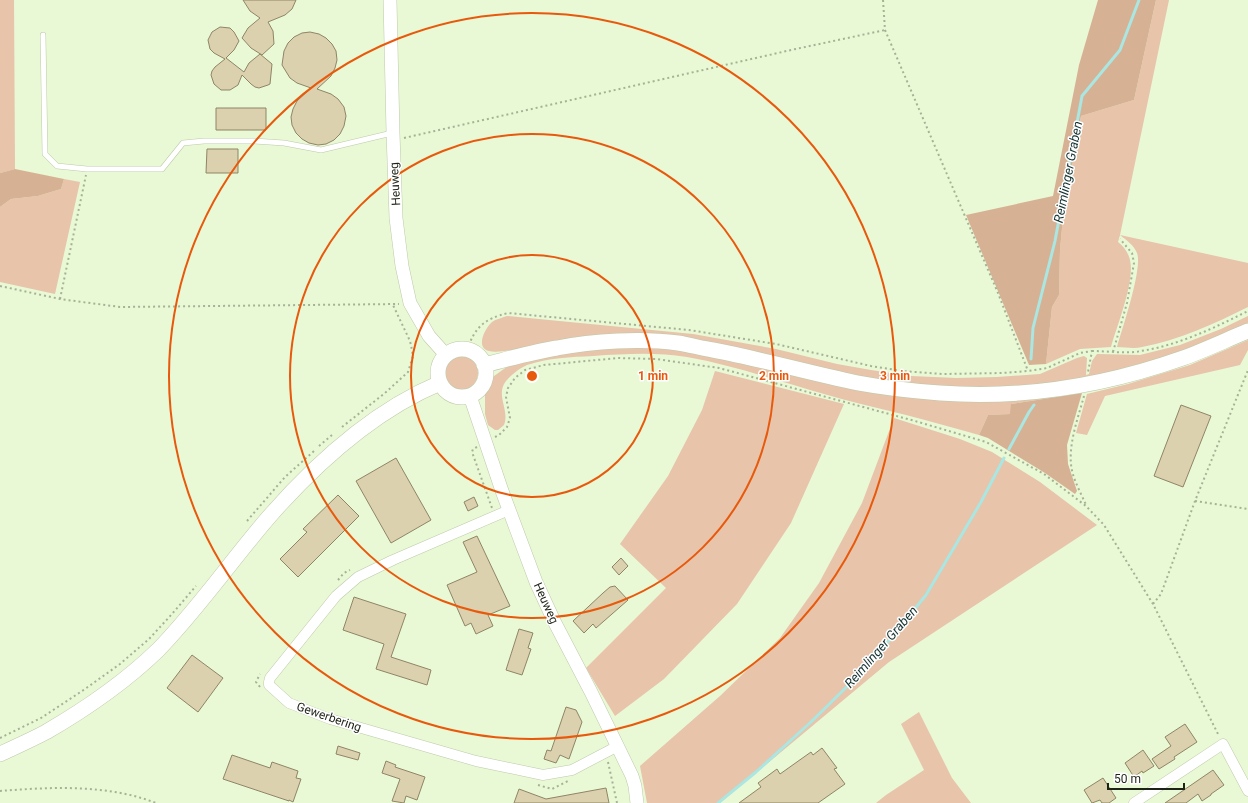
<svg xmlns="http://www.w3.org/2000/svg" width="1248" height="803" font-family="Roboto,sans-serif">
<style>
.green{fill:#e7c4aa}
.forest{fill:#d7b193}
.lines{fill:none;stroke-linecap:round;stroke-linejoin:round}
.stream{stroke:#aae6e2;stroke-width:3}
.building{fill:#dcd1ae;stroke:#8f8565}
.service-casing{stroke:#bdcaa9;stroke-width:6}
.minor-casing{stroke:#bdcaa9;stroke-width:11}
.tertiary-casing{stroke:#bdcaa9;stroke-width:14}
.secondary-casing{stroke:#bdcaa9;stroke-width:16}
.path{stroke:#a6b296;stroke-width:2;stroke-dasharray:2 3;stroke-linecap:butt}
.service{stroke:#fff;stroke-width:5}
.minor{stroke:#fff;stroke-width:10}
.tertiary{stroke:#fff;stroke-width:13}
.secondary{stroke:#fff;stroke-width:15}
.ring{fill:none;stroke:#e8590c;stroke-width:2}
.labels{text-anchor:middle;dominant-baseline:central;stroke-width:3;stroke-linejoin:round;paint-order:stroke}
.street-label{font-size:12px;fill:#1e2317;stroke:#fff}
.water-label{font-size:13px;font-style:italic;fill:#133230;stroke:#fff}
.centre{fill:#e8590c;stroke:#fff;stroke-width:2}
.ring-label{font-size:12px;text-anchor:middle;font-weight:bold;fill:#e8590c;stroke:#fff;stroke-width:3;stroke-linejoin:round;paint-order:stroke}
</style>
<rect width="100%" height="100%" fill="#e9f8d5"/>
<path class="green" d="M0,0H14L15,169L0,173Z
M1156,0H1169L1120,235L1248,263V307C1214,324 1179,340 1142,347C1134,349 1125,347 1117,347C1122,329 1143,268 1137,253C1134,245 1126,240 1120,235L1118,242C1124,247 1128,252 1130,260C1135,282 1117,325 1111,347L1080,349L1046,364L1052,307L1059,295L1060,250L1063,217L1081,116L1134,100Z
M64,179L80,182L55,294L0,282V207L11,199L38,196L61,189Z
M507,316L693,334L776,349L837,364L871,370L911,376L956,378L997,377L1040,374L1077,358L1084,356L1087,358L1086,375L1089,374L1092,361L1097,354L1140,355L1180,345L1221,329L1248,316V326L1181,353L1085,379L1024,388H985L913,385L865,377L715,345H536C525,347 500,354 489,351C475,348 485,328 492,322C496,319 502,318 507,316Z
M1248,340V350L1240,365L1105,396L1087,435L1076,433L1087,394L1128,384L1190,365Z
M646,347L692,352L860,388L1084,389L1082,393L1011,404V414L988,415L979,435C954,428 930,421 906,415C879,408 851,402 824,394C778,381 733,365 687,357C656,352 624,354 593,356C571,357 548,358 527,365C520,368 511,375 506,381C495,395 510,410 504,425L498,430H495L488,425L485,414V388L490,379L508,366L521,361L597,348Z
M444 373a17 17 0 1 1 34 0a17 17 0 1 1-34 0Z
M715,371L844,404L791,523L737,604L664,679L615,716L586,668L666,588L620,544L668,476L702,410Z
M894,418L960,439L992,452L1040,482L1097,525L889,662L720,803H647L640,766L720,696L780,638L819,583L862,503Z
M919,712L952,778L971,803H876L886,795L924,770L901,724Z"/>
<path class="forest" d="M1098,0H1156L1134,100L1081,116L1063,217L1060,250L1059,295L1052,307L1046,364L1029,365L966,215L1053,196L1079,65Z
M15,169L64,179L61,189L38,196L11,199L0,207V173Z
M1082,393L1067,445L1068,464L1077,491L1075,494L1045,473L988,438L979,435L988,415L1010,414L1011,404Z"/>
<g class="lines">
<path class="stream" d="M1031,359L1033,328L1055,241L1082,96L1120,50L1139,0
M1009,449L1029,412L1034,405
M718,803L756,772L812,721L869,665L926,595L981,502L1004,458"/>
</g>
<path class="building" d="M243,0H296L292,9L285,15L268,22L273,31L274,44L262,55L251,48L242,38L248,28L260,18L250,11Z
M220,27L230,28L234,32L239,41L234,50L226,58L244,72L249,63L260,54L272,64L270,84L268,85L259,88L255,87L251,84L242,75L238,85L230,90H221L214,84L211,75L212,71L215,67L225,59L214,53L210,49L208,40L212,32Z
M310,32L319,34L326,38L332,44L336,51L337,60L335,68L331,76L317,89L331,94L338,99L344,107L346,116L344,126L340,134L334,140L326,144L318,145L309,143L302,139L296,133L292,125L291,117L293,109L297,101L311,88L297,83L290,78L282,65L284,51L288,43L294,37L302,33Z
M216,108H266V130H216Z
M207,149H238V173H206Z
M1181,405L1211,416L1183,487L1154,476Z
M396,458L431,520L391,543L356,481Z
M338,495L359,516L298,577L280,559L307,532L303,529Z
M474,497L478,506L468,511L464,502Z
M477,536L510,606L488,615L493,626L476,634L471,623L465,626L447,585L477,572L463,542Z
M621,558L628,566L619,575L612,567Z
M615,586L628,600L596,628L593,624L584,633L573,621L603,593L610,587Z
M354,597L406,614L391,657L431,670L427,685L376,669L384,644L343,630Z
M519,629L533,633L528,648L531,649L522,675L506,670Z
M192,655L223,678L198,712L167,688Z
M566,707L576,710L582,722L569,759L560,755L556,763L544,759L547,750L551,751Z
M1185,724L1197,742L1174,757L1175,759L1159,769L1152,759L1171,746L1165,737Z
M338,746L360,753L358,760L336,754Z
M822,748L837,768L834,769L845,784L818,803H739L761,787L758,783L777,769L780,774L811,752L813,755Z
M1143,750L1154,766L1143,773L1142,771L1134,777L1125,763Z
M232,755L270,768L272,762L298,771L296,778L301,779L293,802L289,800V801L223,779Z
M386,761L396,765L395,767L425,777L417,800L406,796L404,803L392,801L400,779L382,773Z
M1213,770L1224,785L1211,794V795L1202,801L1198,794L1186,803H1165Z
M1103,778L1116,798L1109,803H1102L1100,800L1092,803L1084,790Z
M606,788L609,803H514L519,789L546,799Z"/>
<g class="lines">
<g class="service-casing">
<path id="service" d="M43,35L45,154L57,166L87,169H162L183,143L204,141H254L284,143L321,150L392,133"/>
</g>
<g class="minor-casing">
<path id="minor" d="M509,510L393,560L358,577L336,596L270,678L269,682V685L289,703L330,719L476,761L543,775L572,770L618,746
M1134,803L1223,744L1248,791"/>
</g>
<g class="tertiary-casing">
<path id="tertiary" d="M390,0L393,133L396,218L402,266L410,303L429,336L446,355
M470,396L502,491L536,582L554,621L591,692L632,776L635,786L637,803"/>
</g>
<g class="secondary-casing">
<path id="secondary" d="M438 373a24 24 0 1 1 48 0a24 24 0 1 1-48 0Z
M484,365C508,359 532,352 557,348C593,341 641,338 678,343C690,345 701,348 713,350C761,359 809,373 858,383C885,388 913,391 940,393C1023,399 1104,386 1183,358C1205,350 1226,340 1248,331
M0,754C15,747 31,740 46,732C84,710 127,680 158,650C198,609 231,561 268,518C316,463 373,411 440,383"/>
</g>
<path class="path" d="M883,0L885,30L998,293L1028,371
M404,138L791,50L885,30
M0,286L60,299L120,307L399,304
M60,299L86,175
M467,350C475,327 484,319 508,313L689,330L776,344L871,366L902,371L943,374L1002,373L1028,371L1047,368L1080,353L1092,351L1088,372
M1092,351C1108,351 1126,354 1141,351C1179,345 1214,328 1248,311
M1113,352L1127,303L1134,263L1132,253L1120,239
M1084,396C1078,418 1069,442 1071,464C1072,478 1081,493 1086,505
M342,427L385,393L408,372L413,356L412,350L410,341L393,305
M495,437L499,435L507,427L510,418L506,397L508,388L515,378L525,370L544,365L618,358L656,359L719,368L915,421L986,442L1044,474L1086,506L1104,525L1153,604L1219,736
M319,446L332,435
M477,447L473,449L472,452L492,508
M1195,501L1248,509
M247,521L285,477L314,451
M338,580L344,573L350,570
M1153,604L1161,594L1195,501L1248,370
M260,687L256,682L260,674
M0,738L41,718L85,689L120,664L149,639L172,614L196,586
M608,762L617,803
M538,785L552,789L568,781
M0,791C51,787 107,784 156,803"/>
<use href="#service" class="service"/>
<use href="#minor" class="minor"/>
<use href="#tertiary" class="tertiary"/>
<use href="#secondary" class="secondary"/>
</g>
<g class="ring">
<circle cx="532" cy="376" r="121"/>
<circle cx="532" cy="376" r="242"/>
<circle cx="532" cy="376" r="363"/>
</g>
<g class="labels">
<g class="street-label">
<text transform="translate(395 184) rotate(-93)">Heuweg</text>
<text transform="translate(546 603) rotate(66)">Heuweg</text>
<text transform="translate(329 717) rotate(19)">Gewerbering</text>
</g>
<g class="water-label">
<text transform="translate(1068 172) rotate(-79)">Reimlinger Graben</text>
<text transform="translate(881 647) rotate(-49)">Reimlinger Graben</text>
</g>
</g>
<circle cx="532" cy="376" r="6" class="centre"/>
<g class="ring-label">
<text x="653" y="380">1 min</text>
<text x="774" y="380">2 min</text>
<text x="895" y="380">3 min</text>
</g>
<path d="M1108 783v6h76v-6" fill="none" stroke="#1e2317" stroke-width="2"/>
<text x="1114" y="783" font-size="12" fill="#1e2317" stroke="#ffffff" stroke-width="3" paint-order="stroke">50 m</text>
</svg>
